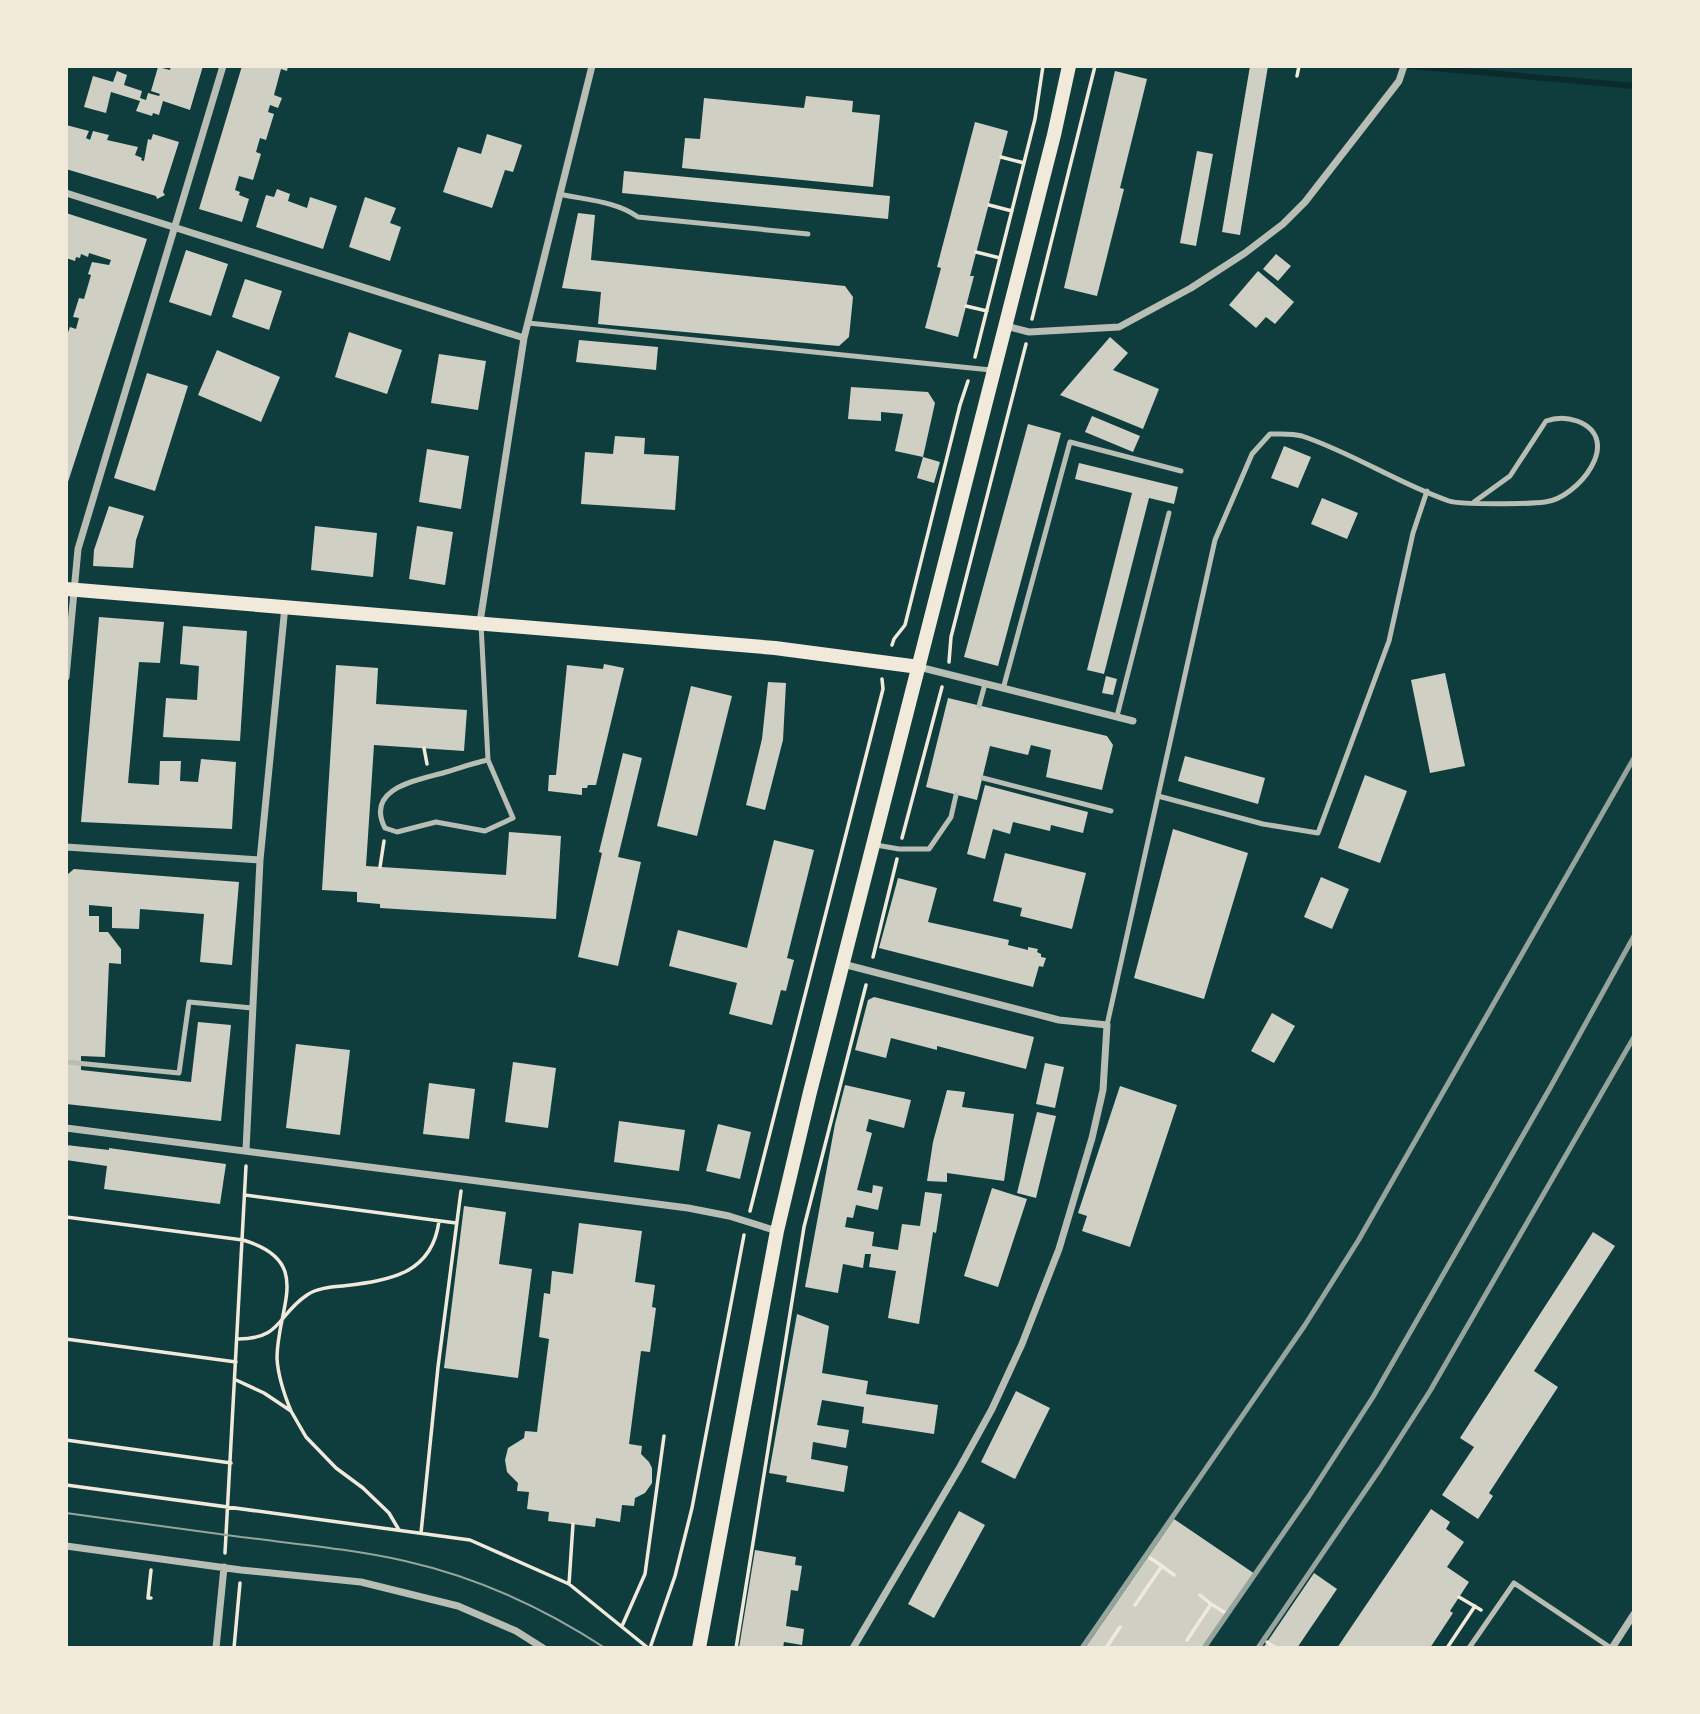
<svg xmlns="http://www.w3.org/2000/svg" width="1700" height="1714" font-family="'Public Sans',sans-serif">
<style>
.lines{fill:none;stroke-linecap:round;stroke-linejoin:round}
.stream{stroke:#0a2a2b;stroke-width:6}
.building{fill:#cfcfc3}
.path{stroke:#f1e9da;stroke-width:3.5}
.service{stroke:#b8beb3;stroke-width:5}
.minor{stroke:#b8beb3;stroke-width:7}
.secondary{stroke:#f1e9da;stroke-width:14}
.tram{stroke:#97a49c;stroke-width:2}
.rail{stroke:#97a49c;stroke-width:5}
</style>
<rect width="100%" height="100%" fill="#0f3d3e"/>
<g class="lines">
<path class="stream" d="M1410,66L1634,86"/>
</g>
<path class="building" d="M171,66H203L190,110L163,101L159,115L153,113L152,116L136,111L140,101L111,92L106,113L84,107L93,76L113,82L117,71L127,75L124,85L142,91L140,98L146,100L148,93L159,96L160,94L151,91L158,67L170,70Z
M242,66H288L287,71L281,69L274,95L282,98L278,108L270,105L268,112L274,114L266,140L260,138L256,152L261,154L253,180L239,176L235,190L240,192L239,195L249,199L242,222L199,209Z
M1250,66H1268L1240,235L1222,232Z
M1115,71L1147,79L1120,188L1124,189L1097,296L1064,288Z
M806,96L853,101L852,112L880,115L873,187L682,168L685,138L700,139L704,98L804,108Z
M975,122L1008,131L970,276H974L958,337L925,328L941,268L937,267Z
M66,125L89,131L86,138L90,140L93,131L109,135L107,140L138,147L135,155L142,158L141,160L144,161L148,139L151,140L153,134L179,142L163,192L165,195L157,199L156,196L66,169Z
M487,134L522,145L513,172L505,170L492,208L443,192L458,147L481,154Z
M1197,151L1213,154L1196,246L1180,243Z
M624,171L890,196L888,219L622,193Z
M277,189L290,194L288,201L307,208L310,197L337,206L323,249L256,227L266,195L274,197Z
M365,197L396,208L390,223L401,227L390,261L349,247Z
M66,213L147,239L67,485L66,338L70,327L76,329L79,318L73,317L79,298L84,299L91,275L88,274L92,262L109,265L111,260L89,253L88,257L81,254L80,258L76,257L75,261L66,258Z
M578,213L595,215L591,260L845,286L853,297L849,337L839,346L598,324L601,292L562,288Z
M186,250L228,264L211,316L169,302Z
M1276,254L1291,266L1278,281L1263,269Z
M1258,271L1294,302L1275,324L1266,317L1256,328L1229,305Z
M245,279L282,291L269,330L232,317Z
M349,332L402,350L387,394L335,377Z
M1110,337L1128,353L1113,370L1159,389L1143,429L1060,395Z
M579,340L658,347L656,370L576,362Z
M217,350L280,377L261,422L198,395Z
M439,354L486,361L478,410L431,403Z
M147,373L188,386L155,491L114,478Z
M851,387L928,392L935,403L923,457L895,451L903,414L881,412V421L848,419Z
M1092,416L1140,436L1133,452L1085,432Z
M1028,424L1061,433L998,666L964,657Z
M615,436L645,438L644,454L679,456L675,510L581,504L585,452L613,454Z
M1284,446L1311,457L1298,488L1271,478Z
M427,449L469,456L461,509L419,502Z
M923,457L940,462L934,483L917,478Z
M1079,463L1178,487L1174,504L1149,498L1104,674L1087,670L1132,493L1075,479Z
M1322,498L1358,513L1347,539L1311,524Z
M109,506L144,516L136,540L133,568L93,566L94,550Z
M315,526L377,533L373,577L311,570Z
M417,526L453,532L445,585L409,579Z
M99,617L164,622L160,663L139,662L128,783L159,785L160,761H181L180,781L198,782L201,759L236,762L232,829L81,822Z
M183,626L247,631L240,741L163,737L166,698L197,700L199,666L180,664Z
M604,664L624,668L596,785H588L587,788H582V795L548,791L549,775H556L567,665L603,669Z
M336,665L378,668L376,704L467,710L464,751L374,745L366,866L506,875L509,832L561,836L556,919L380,908V904L357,902V892L322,890Z
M1445,673L1465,766L1430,773L1411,680Z
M1106,676L1117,679L1113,695L1102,693Z
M768,682L786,683L783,740L765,810L746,805L762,739Z
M691,686L732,696L697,836L657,826Z
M948,698L1107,736L1113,745L1102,790L1046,777L1051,750L1031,745L1028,755L990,746L977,800L926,787Z
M623,753L642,758L618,857L641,862L618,966L578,957L602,853L599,852Z
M1185,756L1265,778L1258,804L1178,781Z
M1365,775L1407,791L1380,863L1338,848Z
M985,785L1088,812L1083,833L1051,825L1050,831L1013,822L1010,834L993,829L985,859L967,854Z
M1173,829L1248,853L1204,999L1134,978Z
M774,840L814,850L787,958L794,960L786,991L781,990L772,1025L729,1014L737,983L669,966L678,930L747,948Z
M1005,853L1086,873L1072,929L1020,916L1022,908L993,901Z
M74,869L239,882L232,965L200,962L204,914L140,909L139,929L112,928V907L89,905V916H99V932H108L121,949V964L109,963L105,1057L81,1056V1070L191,1082L198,1022L231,1025L221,1121L66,1104L67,915L68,874Z
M1321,877L1349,889L1332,929L1304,917Z
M898,878L937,888L928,922L1009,940L1008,945L1028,950V947L1038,949L1037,952L1041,954V957L1046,958L1043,967L1039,966L1033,987L879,948Z
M874,997L1034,1037L1026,1069L937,1046V1050L891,1038L886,1058L855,1050L868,1000Z
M1272,1013L1295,1026L1274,1063L1251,1051Z
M296,1044L350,1050L340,1135L286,1128Z
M513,1062L556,1068L548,1128L505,1122Z
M1045,1063L1064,1067L1055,1108L1036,1104Z
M429,1083L475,1089L469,1139L423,1134Z
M845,1085L911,1100L904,1128L869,1119L866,1131L872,1133L857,1190L872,1193L873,1185L883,1187L878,1210L856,1205L853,1218L847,1217L845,1227L874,1232L872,1246L898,1250L902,1224L920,1226L925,1192L942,1194L936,1233L933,1232L919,1324L888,1318L896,1271L869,1267L871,1254H865L863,1268L843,1264L838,1293L805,1287L835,1124Z
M1120,1086L1177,1105L1130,1247L1082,1231L1087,1216L1078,1213Z
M947,1090L965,1092L962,1107L1014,1114L1004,1181L947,1173V1182L927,1181L933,1142Z
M1037,1112L1056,1116L1036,1198L1017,1193Z
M619,1121L685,1130L679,1171L614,1162Z
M718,1124L751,1132L740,1179L706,1171Z
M66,1145L109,1150V1148L226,1164L220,1204L104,1189L107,1166L66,1160Z
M992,1188L1027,1199L998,1287L964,1276Z
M464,1206L506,1212L499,1264L532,1269L518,1378L444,1368Z
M579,1223L642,1231L635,1282L655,1285L652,1307L656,1308L650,1352L641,1351L629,1444L642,1446L641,1454L649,1462L652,1468V1483L645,1493L635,1498L634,1506L622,1505L620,1522L596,1518L595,1527L548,1521L549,1512L527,1509L529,1492L517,1491L518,1483L507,1472L505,1460L508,1448L524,1438L525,1431L537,1432L549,1339L539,1337L544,1293L550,1294L552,1271L573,1274Z
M1593,1232L1615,1246L1534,1371L1558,1387L1489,1493L1493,1496L1478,1519L1442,1495L1474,1447L1460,1438Z
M797,1314L829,1326L822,1373L868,1381L866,1394L938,1405L934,1434L862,1423L864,1407L822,1400L817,1425L849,1430L846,1448L813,1442L811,1459L848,1466L844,1492L786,1482L787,1476L769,1473Z
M1016,1391L1050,1408L1015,1479L981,1462Z
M1431,1509L1450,1522L1446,1529L1464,1542L1447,1567L1469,1582L1450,1611L1453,1613L1430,1648H1337Z
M959,1511L985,1525L934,1618L908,1604Z
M1174,1519L1255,1574L1204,1648H1085Z
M755,1550L796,1557L795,1565L802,1566L798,1591L791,1590L786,1626L804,1629L802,1645L784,1642L783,1648H739Z
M1314,1573L1337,1589L1297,1648H1263Z"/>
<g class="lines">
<path class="path" d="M1297,76L1299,66
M1001,157L1024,163
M989,205L1012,211
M976,252L1000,258
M966,306L987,311
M1032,319L1095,66
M975,357L1035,119L1043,66
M892,645L894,639L905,625L960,405L968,381
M949,662L951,637L1026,344
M424,748L427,764
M902,838L942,687
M380,867L384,841
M873,957L897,859
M245,1195L456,1223
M750,1211L883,689L882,679
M66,1217L243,1240C315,1261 277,1307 277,1358C278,1377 284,1394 291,1411
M66,1339L236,1362
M238,1339C282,1339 277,1315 307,1295C317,1288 331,1287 343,1286C389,1280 432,1275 439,1221
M236,1380L264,1393L291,1411L306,1437L336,1468L363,1488L389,1513L399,1530
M66,1440L231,1463
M66,1485L470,1540L569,1584L648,1648
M421,1533L438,1367L461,1191
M225,1553L246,1166
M1150,1558L1162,1566
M151,1570L148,1598H151
M569,1584L573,1524
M1459,1597L1481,1610
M1211,1604L1224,1612
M1135,1605L1162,1566L1174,1575
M622,1626L645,1574L664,1436
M1187,1640L1211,1604L1200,1595
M1267,1642L1276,1648
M234,1648L240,1583
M650,1648L675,1576L692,1508L744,1235
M736,1648L804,1227L866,985
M1106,1648L1120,1627
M1447,1648L1475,1606"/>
<path class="service" d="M559,194C586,200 616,201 638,217L808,234
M528,323L991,370
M481,624L488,760L513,818L485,831L436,822L397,832L385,828C364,787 420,780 446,772C460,768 473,763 488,760
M1003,689L1070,442L1181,471
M979,706L985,684
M1117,716L1169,513
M983,778L1111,811
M1158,796L1263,824L1318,833L1389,641L1413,533L1427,491
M876,845L899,849H929L951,817L956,795
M1107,1025L1215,540L1252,454L1270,434C1280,434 1292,433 1302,436C1353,453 1399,484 1449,501C1461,505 1530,504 1545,502C1578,498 1625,439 1577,421C1566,417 1557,417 1546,421L1510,476L1474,502
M66,1062L179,1073L189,1002L252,1008
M1469,1648L1514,1583L1611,1648"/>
<path class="minor" d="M66,193L524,338
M1006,326L1029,332L1119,327L1191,288L1245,253L1283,224L1305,202L1399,81L1404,66
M480,622L524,338L592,66
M919,667L1133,721
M66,677L78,549L223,66
M66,847L260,860
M843,964L1059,1020L1107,1025L1103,1090L1092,1138L1059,1249L1022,1344L992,1409L960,1467L853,1648
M66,1128L688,1208L729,1216L777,1231
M246,1150L260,860L285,606
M66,1546L241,1570L361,1582L458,1606L516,1631L543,1648
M216,1648L224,1567
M1612,1648L1634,1614"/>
<path class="secondary" d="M66,589L775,648L919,667
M699,1648L777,1231L810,1092L1054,135L1069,66"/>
<path class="tram" d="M66,1513C125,1521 183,1529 241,1537C296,1544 351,1549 405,1561C476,1577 544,1608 605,1648"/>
<path class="rail" d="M1082,1648L1305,1325L1358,1241L1634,758
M1204,1648L1309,1496L1373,1397L1550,1088L1634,936
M1258,1648L1380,1469L1430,1391L1634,1037"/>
</g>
<rect width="1700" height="1714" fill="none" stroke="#f1e9da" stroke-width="136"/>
</svg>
